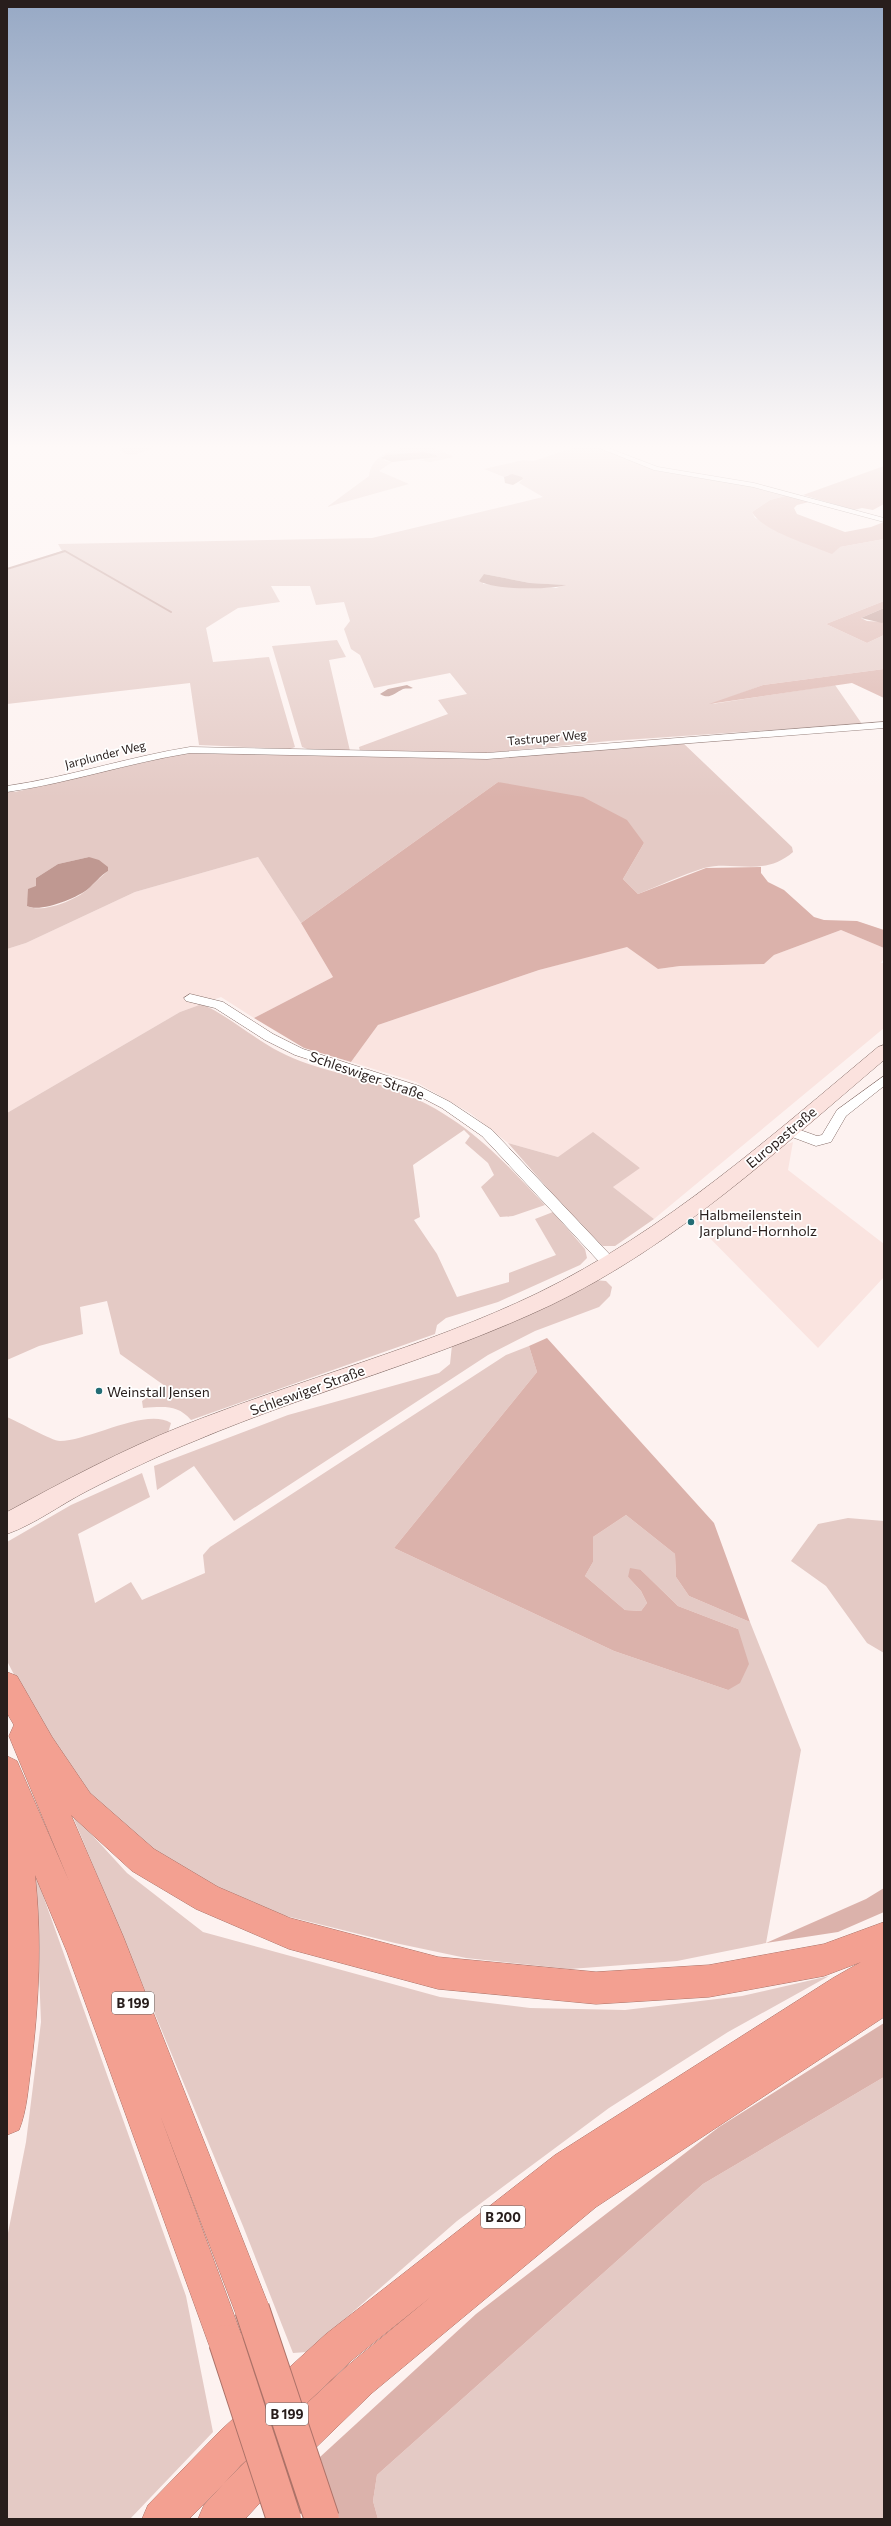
<svg xmlns="http://www.w3.org/2000/svg" width="891" height="2526" font-family="Commissioner,sans-serif">
<style>
.built{fill:#fae4e0}
.green{fill:#e4cac5;fill-rule:evenodd}
.forest{fill:#dbb2ab}
.water{fill:#bf9891}
.lines{fill:none;stroke-linecap:round;stroke-linejoin:round}
.stream{stroke:#bf9891;stroke-width:2}
.street-casing{stroke:#856d68;stroke-width:1}
.secondary-casing{stroke:#856d68;stroke-width:1}
.highway-casing{stroke:#ac7268;stroke-width:1}
.street{fill:#fff;fill-rule:evenodd}
.secondary{fill:#fbe2de;fill-rule:evenodd}
.highway{fill:#f3a091;fill-rule:evenodd}
.highway-bridge-casing{stroke:#ac7268;stroke-width:36;stroke-linecap:butt}
.highway-bridge{stroke:#f3a091;stroke-width:34}
.poi-dot{fill:#236d75;stroke:#fff;stroke-width:1.5}
.labels{text-anchor:middle;dominant-baseline:central;stroke-width:3.5;stroke-linejoin:round;paint-order:stroke}
.far-street-label{font-size:12px;fill:#281e1c;stroke:#fff}
.shield{fill:#fff;stroke:#686260;stroke-width:1}
.shield-label{font-size:13px;font-weight:bold;fill:#281e1c}
.street-label{font-size:14px;fill:#281e1c;stroke:#fff}
.poi-label{font-size:14px;fill:#281e1c;stroke:#fff;text-anchor:start}
</style>
<rect width="100%" height="100%" fill="#fdf2f0"/>
<path class="built" d="M258,857L301,923L333,977L254,1018L221,997L180,1012L7,1113V949L26,943L135,892Z
M841,930L884,948V958L881,963H884V1028L654,1219L613,1187L640,1167L558,1157L508,1143L470,1113L416,1082L351,1062L378,1025L539,970L627,946L658,969L680,966L764,964L774,955Z
M793,1142L788,1170L884,1244V1277L818,1348L692,1220L782,1146Z"/>
<path class="green" d="M125,445H156C148,451 129,460 120,450Z
M413,445H429L454,457L430,462L412,459L424,460L423,452L382,456L385,461L392,462L379,471L409,484L327,507L369,476C372,453 394,450 413,445Z
M581,445H592L659,471L737,483L789,495L770,500L752,512L755,518L840,547L884,539V601L826,624L867,643L884,635V669L763,685L712,704L835,685L862,724L609,741L487,753L360,751L359,747L448,714L438,700L467,694L450,673L374,688L360,655L351,649L344,629L350,621L344,602L316,605L310,586H271L280,602L238,608L206,628L213,662L269,657L295,747L290,749L199,745L190,683L7,704V570L62,551L58,544L372,538L543,497L519,483L523,479L508,475L504,477L484,469L523,460L534,461ZM484,574L530,583L565,585L556,588L483,584Z
M337,640L346,657L329,660L350,751L310,750L302,747L272,646Z
M682,742L792,847L793,852C763,878 734,860 704,868C682,875 660,885 638,894L623,879L644,843L498,782L301,923L258,857L135,892L26,943L7,949V792H15L184,753L503,758ZM89,857L108,871C100,877 94,884 87,890C75,900 42,914 27,906L29,892L37,886L36,878L58,864Z
M202,1004C230,1017 253,1038 280,1052C315,1070 355,1075 392,1089C461,1114 497,1154 545,1205L513,1216L500,1217L481,1187L494,1175L488,1163L465,1143L470,1136L464,1130L413,1165L420,1217L414,1220L437,1254L457,1297L509,1282V1273L556,1255L535,1219L553,1212L585,1249L587,1258L580,1265L498,1302L446,1318L437,1325L435,1334L191,1420C177,1404 163,1407 143,1408L142,1401L165,1386L120,1354L107,1301L80,1307L83,1334L39,1346L7,1360V1113L180,1012Z
M593,1132L640,1168L613,1187L654,1219L615,1246H603L592,1239L508,1143L558,1157Z
M594,1280L606,1281L612,1287L610,1296L599,1307L535,1331L488,1355L234,1521L194,1466L157,1490L154,1466L288,1415L439,1373L450,1364L452,1345Z
M529,1346L537,1372L394,1548L614,1651L728,1690L738,1629L678,1606L641,1570L628,1577L641,1591L647,1603L641,1611L625,1610L585,1576L593,1562V1537L626,1515L675,1554L676,1577L689,1596L750,1622L801,1750L766,1943L677,1961L570,1969L466,1958L395,1943L282,1915L192,1878L125,1831L87,1795L43,1731L7,1661V1542L71,1505L142,1473L150,1497L78,1534L95,1603L131,1582L142,1600L205,1573L203,1555L210,1547L506,1355Z
M7,1417C17,1421 52,1441 60,1441C89,1441 146,1407 171,1423L168,1433L7,1513Z
M848,1518L884,1521V1653L867,1643L826,1586L791,1561L818,1524Z
M71,1812L127,1873L203,1932L440,1997L530,2008L625,2010L742,1996L829,1976L728,2032L609,2108L457,2221L307,2352L293,2353L243,2226Z
M35,1873L186,2296L213,2432L130,2519H7V2238L26,2142L41,2022Z
M884,2077V2519H378L373,2501L377,2475L703,2184Z"/>
<path class="forest" d="M884,466V504L873,510L862,508L854,510L803,495Z
M789,495L813,501L797,505L794,508L797,514L845,532L871,527L884,522V539L840,547L832,554C811,545 762,531 752,512L770,500Z
M884,601V608L861,618L867,621L884,622V635L867,643L826,624Z
M884,669V698L852,683L709,704L763,685Z
M498,782L583,797L627,820L644,843L623,879L638,894L706,868L761,867V873L768,882L784,890L814,917L824,920L857,921L884,930V948L841,930L774,955L764,964L680,966L658,969L627,947L539,970L378,1025L351,1062L304,1048L254,1018L333,977L301,923Z
M547,1338L714,1523L750,1622L689,1596L676,1577L675,1554L626,1515L593,1537V1562L585,1576L625,1610L641,1611L647,1603L641,1591L628,1577L630,1568L641,1570L678,1606L738,1629L749,1664L740,1683L728,1690L614,1651L394,1548L537,1372L529,1346Z
M884,1888V1912L838,1932L766,1943L866,1899Z
M884,2023V2077L703,2184L377,2475L373,2501L378,2519H339L320,2457L476,2314L719,2127Z"/>
<path class="water" d="M423,452L436,455L437,457L392,462L381,458L386,455Z
M512,474L522,477L523,479L513,485L505,483L504,477Z
M484,574L530,583L566,585C551,590 493,590 479,581Z
M884,608V622L882,623L861,618Z
M407,685L413,688C410,689 406,688 403,689C395,693 389,700 380,694L388,689Z
M89,857L99,860L108,867V871C100,876 95,883 88,889C77,898 40,913 27,906L28,889L36,886V878L58,864Z"/>
<g class="lines">
<path class="stream" d="M7,569L65,551L171,612"/>
<g class="street-casing">
<path id="street" d="M592,445H600L658,467L754,483L884,518V522L753,487L654,470Z
M884,722V728L487,759L190,753C128,763 69,783 7,792V786C69,777 128,757 190,747L487,753Z
M190,994L223,1002L273,1034L303,1049L419,1086L450,1102L492,1130L615,1260L617,1264L615,1268H605L482,1136L442,1108L411,1092L295,1055L265,1040L215,1008L186,1001L184,998Z
M884,1076V1086L846,1116L831,1142L816,1146L784,1134L783,1131L789,1126L817,1136L822,1135L837,1110Z"/>
</g>
<g class="secondary-casing">
<path id="secondary" d="M884,1045V1060C779,1149 676,1245 551,1305C437,1359 313,1391 197,1440C160,1455 122,1473 87,1491C60,1505 35,1524 7,1534V1512C64,1481 122,1450 182,1426C300,1379 424,1348 538,1293C665,1231 770,1137 878,1047Z"/>
</g>
<g class="highway-casing">
<path id="highway" d="M7,1672L17,1676L52,1737L90,1793L154,1849L218,1887L290,1918L438,1957L596,1972L709,1965L824,1944L884,1922V2017L596,2207L372,2393L269,2493L245,2519H198L204,2505L241,2465L346,2367L432,2296L352,2360L249,2458L189,2519H142L148,2505L221,2430L326,2334L555,2155L833,1978L861,1962L824,1976L709,1997L596,2004L438,1989L289,1949L196,1909L132,1871L71,1815L123,1936L270,2309L265,2322L252,2327L239,2322L160,2115L244,2342L239,2355L226,2360L213,2355L208,2342L67,1952L35,1875C42,1939 39,2003 31,2067C28,2088 27,2110 19,2130L7,2135V1756L17,1761L69,1881L9,1736L14,1725L7,1713Z"/>
</g>
<use href="#street" class="street"/>
<use href="#secondary" class="secondary"/>
<use href="#highway" class="highway"/>
<g class="highway-bridge-casing">
<path id="highway-bridge" d="M252,2309L322,2519
M226,2342L284,2519"/>
</g>
<use href="#highway-bridge" class="highway-bridge"/>
</g>
<linearGradient id="sky" x2="0" y2="1"><stop stop-color="#97a9c5"/><stop offset="0.56" stop-color="#fef9f8"/><stop offset="1" stop-color="#fef9f8" stop-opacity="0"/></linearGradient>
<rect width="891" height="798" fill="url(#sky)"/>
<g class="poi-dot">
<circle cx="691" cy="1222" r="4"/>
<circle cx="99" cy="1391" r="4"/>
</g>
<g class="labels">
<g class="far-street-label">
<text transform="translate(547 737) rotate(-5)">Tastruper Weg</text>
<text transform="translate(105 754) rotate(-14)">Jarplunder Weg</text>
</g>
<g class="shield">
<rect x="112" y="1992" width="42" height="22" rx="3"/>
<rect x="481" y="2206" width="44" height="22" rx="3"/>
<rect x="266" y="2403" width="42" height="22" rx="3"/>
</g>
<g class="shield-label">
<text x="133" y="2003">B 199</text>
<text x="503" y="2217">B 200</text>
<text x="287" y="2414">B 199</text>
</g>
<g class="street-label">
<text transform="translate(367 1075) rotate(19)">Schleswiger Straße</text>
<text transform="translate(781 1137) rotate(-40)">Europastraße</text>
<text transform="translate(307 1390) rotate(-20)">Schleswiger Straße</text>
</g>
<g class="poi-label">
<text x="699" y="1214">Halbmeilenstein<tspan x="699" dy="16">Jarplund-Hornholz</tspan></text>
<text x="107" y="1391">Weinstall Jensen</text>
</g>
</g>
<rect width="891" height="2526" fill="none" stroke="#281e1c" stroke-width="16"/>
</svg>
